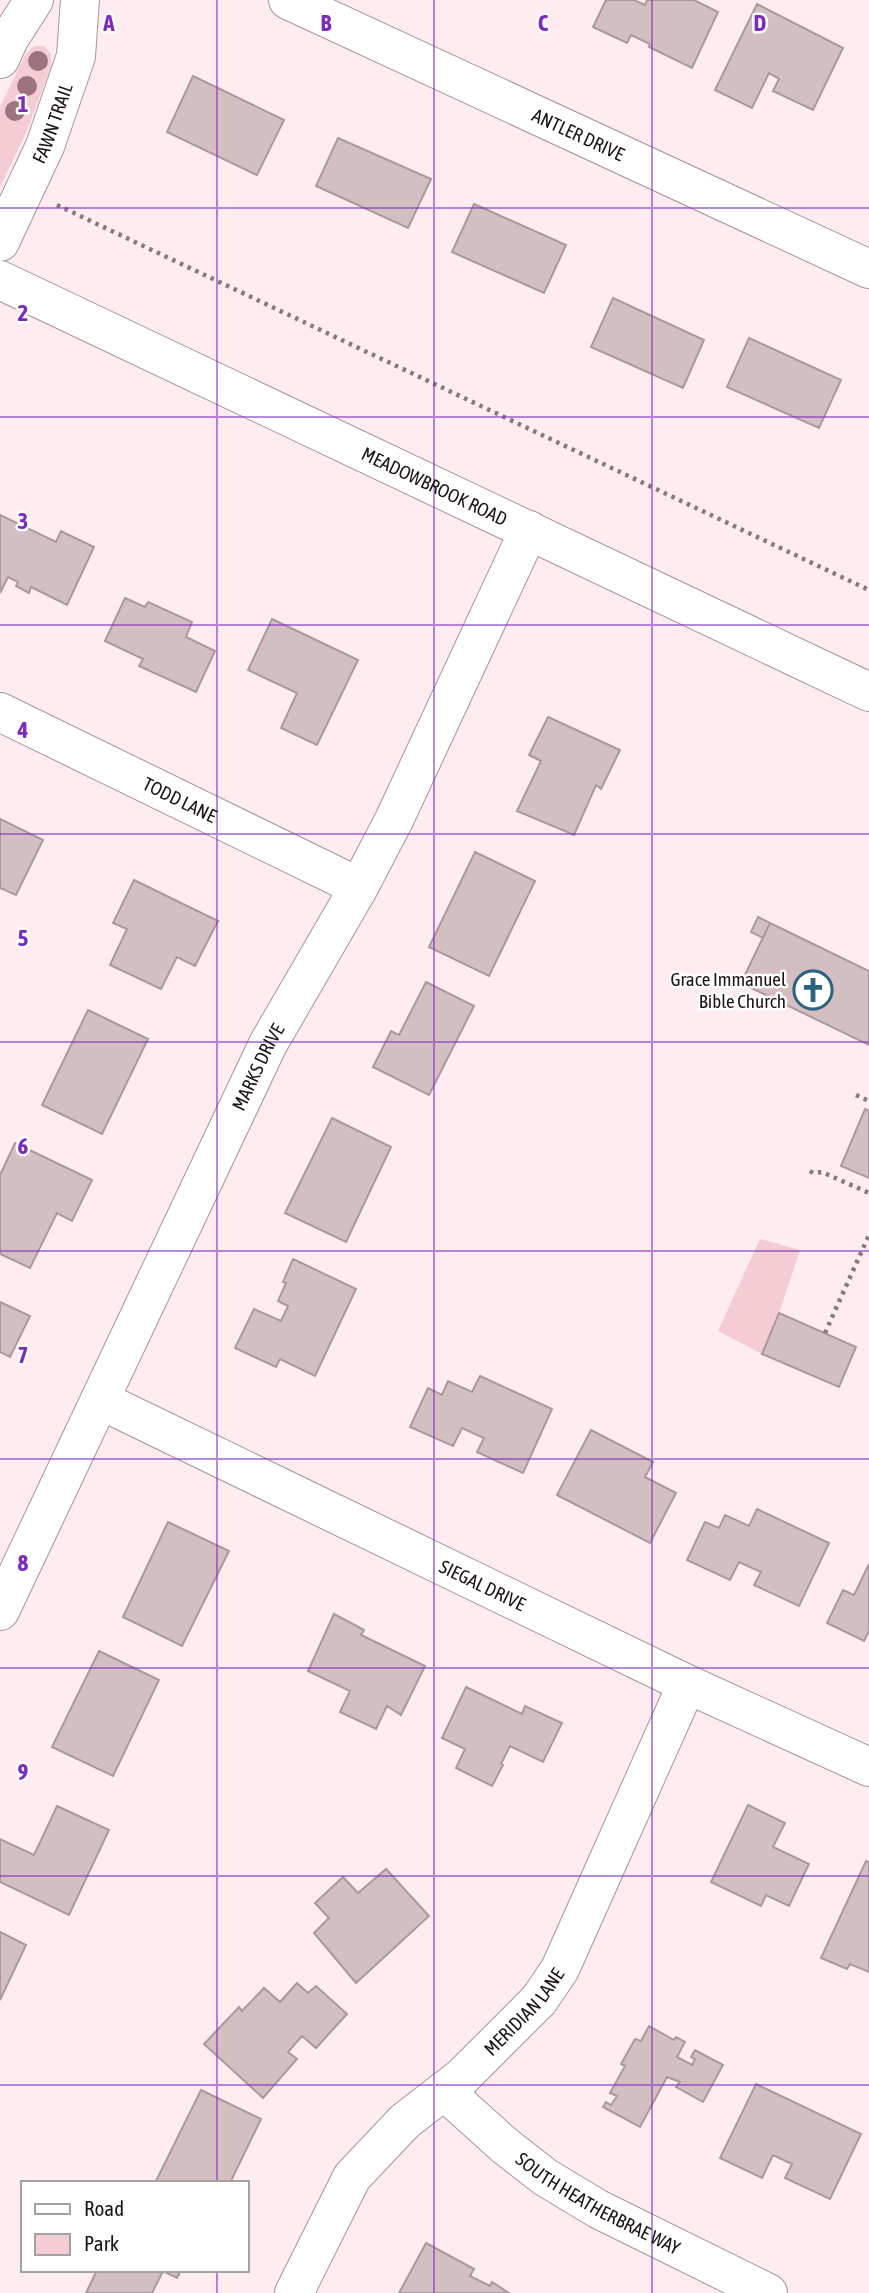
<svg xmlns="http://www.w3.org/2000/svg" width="869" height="2293" font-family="'Asap Condensed',sans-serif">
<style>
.green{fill:#f4ccd4}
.building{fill:#d3bec2;stroke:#ac989c;stroke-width:2}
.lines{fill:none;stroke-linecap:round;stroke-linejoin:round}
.minor-casing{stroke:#a89498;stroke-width:40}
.path{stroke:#86797c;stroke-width:4.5;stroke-dasharray:3.5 5;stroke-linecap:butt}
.minor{stroke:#fff;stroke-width:38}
.tree{fill:#9b7480}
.grid{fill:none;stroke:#7b2cbf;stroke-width:2;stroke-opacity:0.55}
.labels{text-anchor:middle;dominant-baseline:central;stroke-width:5;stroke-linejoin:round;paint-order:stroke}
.street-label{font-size:19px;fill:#1b1415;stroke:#fff}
.poi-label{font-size:19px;fill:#1b1415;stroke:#fff;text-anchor:end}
.grid-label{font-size:23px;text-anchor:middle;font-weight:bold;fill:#7b2cbf;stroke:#fff;stroke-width:5;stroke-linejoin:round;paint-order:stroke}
</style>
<rect width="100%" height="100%" fill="#feecf0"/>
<path class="green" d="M34,46H44L51,54V66L26,133L0,187V107L25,55Z
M760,1239L800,1250L779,1313L762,1354L718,1331Z"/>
<path class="building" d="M606,0H634L645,5L647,0H694L718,12L692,68L649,47L650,44L631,35L627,43L593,27Z
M757,4L843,48L813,110L773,91L779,79L769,73L752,108L715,90Z
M193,76L284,120L257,175L167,132Z
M338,138L431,179L408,228L316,186Z
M474,204L566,245L544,293L452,252Z
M613,298L704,340L683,388L591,347Z
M749,338L841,380L819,428L727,387Z
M0,515L56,542L61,531L94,547L67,605L31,587L29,593L16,586L18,582L8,577L0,593Z
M125,598L145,607L148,602L192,622L186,637L215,651L196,692L139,666L143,659L105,641Z
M272,619L358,660L317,745L281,728L297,693L248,670Z
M548,717L620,750L601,789L596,785L574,835L517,811L541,761L529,755Z
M0,819L43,840L16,895L0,888Z
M475,852L535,881L489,976L429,947Z
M134,880L218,921L195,966L177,957L161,989L110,965L127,929L113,923Z
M758,917L770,923L763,938L751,932Z
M770,923L869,971V1045L741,983Z
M426,982L474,1006L429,1095L373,1067L391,1031L399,1035Z
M88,1010L148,1039L102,1134L42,1105Z
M865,1109L869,1111V1178L841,1166Z
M332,1118L391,1147L346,1242L285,1213Z
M15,1143L92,1180L72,1221L57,1213L30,1268L0,1254V1175Z
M293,1259L356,1289L315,1376L280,1359L276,1367L235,1348L254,1309L281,1321L288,1306L278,1301L286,1283L283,1282Z
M0,1302L30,1316L10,1357L0,1352Z
M779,1313L856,1347L839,1387L762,1354Z
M480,1376L552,1409L523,1473L477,1452L484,1438L462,1428L453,1446L410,1427L428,1388L442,1395L448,1381L472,1392Z
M591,1430L653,1462L645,1477L676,1493L650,1543L557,1495Z
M757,1509L829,1543L799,1606L754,1585L761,1572L739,1562L730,1580L687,1560L705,1522L719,1528L725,1515L749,1526Z
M168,1522L229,1551L182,1646L123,1617Z
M869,1564V1631L864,1641L827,1623L843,1590L854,1595Z
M334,1614L364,1630L361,1635L425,1666L401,1715L387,1706L376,1729L340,1712L350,1691L308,1671Z
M99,1651L159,1680L113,1776L52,1747Z
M466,1687L522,1714L525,1706L562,1723L543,1762L510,1746L501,1764L503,1765L492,1786L456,1768L465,1749L442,1738Z
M748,1805L785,1823L773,1847L809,1864L789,1906L766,1895L761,1906L711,1882Z
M57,1806L109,1830L69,1915L0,1882V1839L34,1855Z
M866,1861L869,1862V1972L850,1964L847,1969L821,1958Z
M386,1869L429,1916L356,1983L314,1933L329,1918L315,1903L343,1877L358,1893Z
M0,1932L26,1945L0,2000Z
M297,1983L308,1993L316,1986L347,2014L316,2048L302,2036L288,2052L297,2059L263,2098L204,2044L239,2007L242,2011L264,1988L280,2002Z
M649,2026L674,2040L676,2037L685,2042L677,2057L692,2065L695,2059L691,2057L695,2050L723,2065L703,2102L676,2087L680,2082L667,2077L640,2127L603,2107L606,2102L611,2105L617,2096L610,2093L625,2066L621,2064L635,2039L641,2041Z
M756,2084L861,2134L830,2199L785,2178L792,2164L773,2155L762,2178L720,2158Z
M201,2090L261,2119L230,2183H155Z
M426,2243L474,2269L470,2276L490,2286L492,2282L509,2293H399Z
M97,2270H181L177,2278L163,2271L152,2293H86Z"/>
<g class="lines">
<g class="minor-casing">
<g id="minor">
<path id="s1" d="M288,0L869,269"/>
<path d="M0,59L9,39L34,0"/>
<path id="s2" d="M0,242L45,146L76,56L80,0"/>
<path id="s3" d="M0,280L869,692"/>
<path id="s4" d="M0,712L359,887"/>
<path id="s5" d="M100,1400L687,1684L869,1767"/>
<path id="s6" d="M0,1611L268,1044L359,887L394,820L529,530"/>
<path id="s7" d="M444,2091L504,2145L545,2177L598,2209L768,2293"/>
<path id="s8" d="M294,2293L352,2177L405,2121L462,2077L539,2000L560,1969L687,1684"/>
</g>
</g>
<path class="path" d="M57,205L869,590
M856,1095L869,1101
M810,1171L813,1173L822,1172L869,1193
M825,1333L869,1235"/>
<use href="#minor" class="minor"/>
</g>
<g class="tree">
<circle cx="38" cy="61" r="10"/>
<circle cx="27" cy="86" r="10"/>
<circle cx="15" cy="111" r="10"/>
</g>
<path class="grid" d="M217,0V2183M434,0V2293M652,0V2293M0,208H869M0,417H869M0,625H869M0,834H869M0,1042H869M0,1251H869M0,1459H869M0,1668H869M0,1876H869M0,2085H869M217,2270V2293"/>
<defs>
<g id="church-ring" transform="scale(2.0125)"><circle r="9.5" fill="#fff" stroke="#2d627e" stroke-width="1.5"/><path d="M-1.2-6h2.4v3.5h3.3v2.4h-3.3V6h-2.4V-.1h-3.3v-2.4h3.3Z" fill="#2d627e"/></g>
</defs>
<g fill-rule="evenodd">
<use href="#church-ring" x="813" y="990"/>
</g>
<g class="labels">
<g class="street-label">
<text stroke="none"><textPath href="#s2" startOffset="130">FAWN TRAIL</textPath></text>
<text stroke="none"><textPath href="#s1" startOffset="320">ANTLER DRIVE</textPath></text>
<text stroke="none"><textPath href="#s3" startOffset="481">MEADOWBROOK ROAD</textPath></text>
<text stroke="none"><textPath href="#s4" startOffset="200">TODD LANE</textPath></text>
<text stroke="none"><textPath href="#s6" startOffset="602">MARKS DRIVE</textPath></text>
<text stroke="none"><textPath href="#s5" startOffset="425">SIEGAL DRIVE</textPath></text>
<text stroke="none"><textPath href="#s8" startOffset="369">MERIDIAN LANE</textPath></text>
<text stroke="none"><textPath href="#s7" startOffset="192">SOUTH HEATHERBRAE WAY</textPath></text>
</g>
<g class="poi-label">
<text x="786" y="979">Grace Immanuel<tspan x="786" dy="22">Bible Church</tspan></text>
</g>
</g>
<g class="grid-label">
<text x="109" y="31">A</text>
<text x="326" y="31">B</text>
<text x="543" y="31">C</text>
<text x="760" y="31">D</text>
<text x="23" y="112">1</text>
<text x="23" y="321">2</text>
<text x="23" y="529">3</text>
<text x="23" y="738">4</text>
<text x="23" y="946">5</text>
<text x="23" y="1154">6</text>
<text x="23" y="1363">7</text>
<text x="23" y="1571">8</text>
<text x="23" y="1780">9</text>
</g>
<rect x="21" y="2181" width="228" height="91" fill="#ffffff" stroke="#a4a1a1" stroke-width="2"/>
<rect x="35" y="2204" width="35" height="10" fill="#ffffff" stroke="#a4a1a1" stroke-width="2"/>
<text x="84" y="2216" font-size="21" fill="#1b1415">Road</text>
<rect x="35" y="2234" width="35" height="21" fill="#f4ccd4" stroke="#a4a1a1" stroke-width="2"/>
<text x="84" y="2251" font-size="21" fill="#1b1415">Park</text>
</svg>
